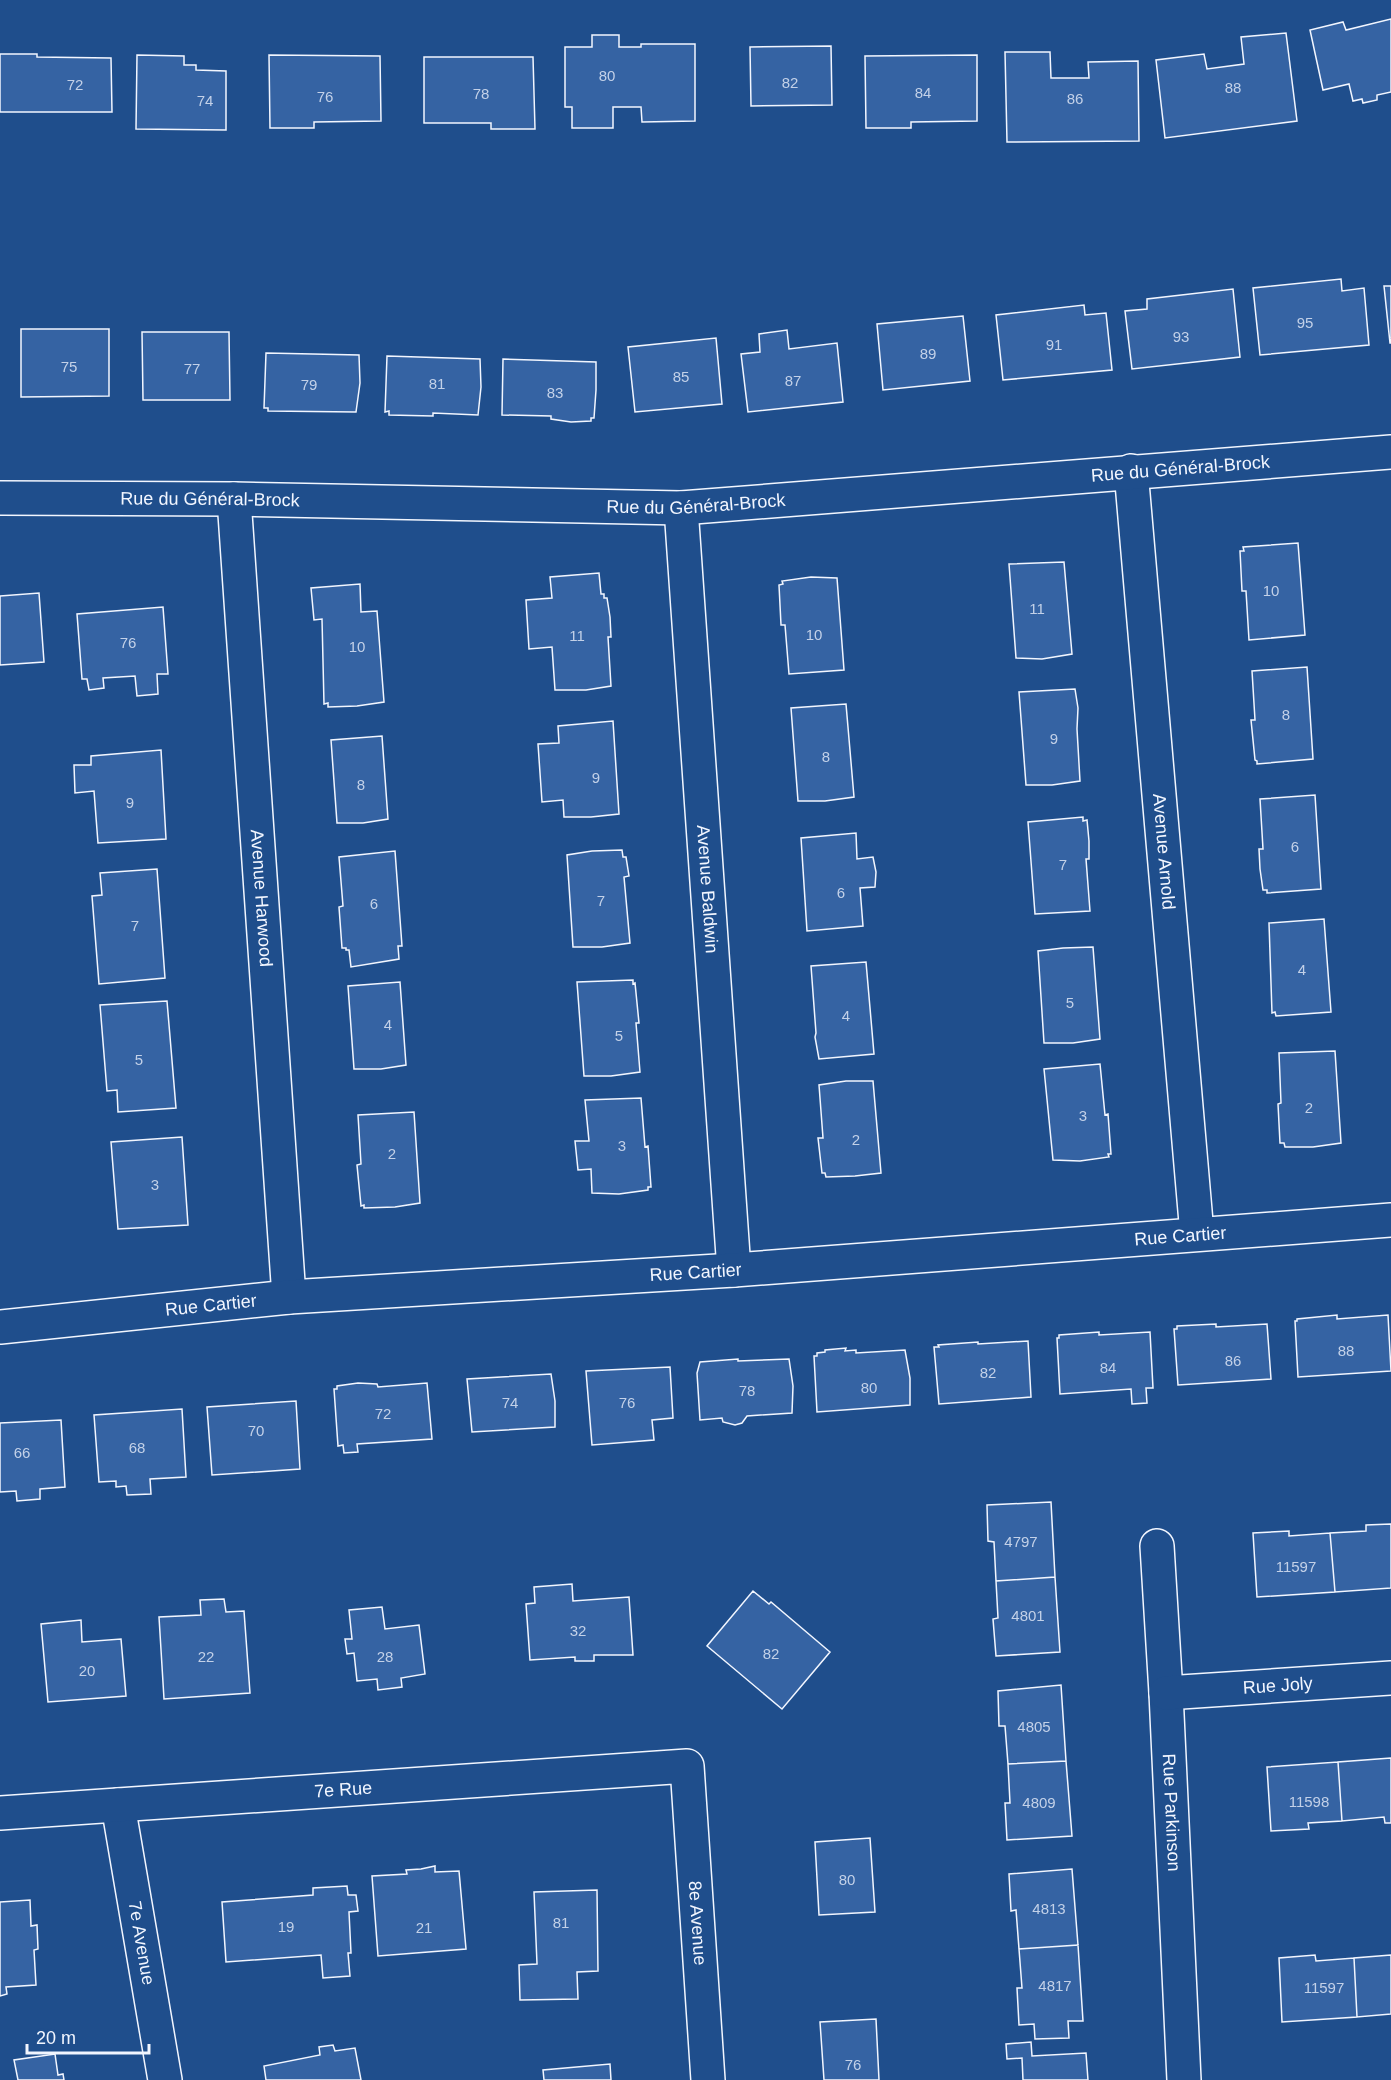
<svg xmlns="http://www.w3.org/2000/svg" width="1391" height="2080" font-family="Helvetica,sans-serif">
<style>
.building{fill:#3563a3;stroke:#f2f6ff;stroke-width:1.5}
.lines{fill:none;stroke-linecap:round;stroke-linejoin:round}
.street-casing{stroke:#f2f6ff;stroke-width:36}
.street{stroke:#1f4e8c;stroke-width:33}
.labels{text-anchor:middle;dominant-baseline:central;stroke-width:4.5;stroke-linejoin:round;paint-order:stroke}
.number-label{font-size:15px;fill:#c3d1e8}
.street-label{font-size:18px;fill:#f2f6ff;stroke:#1f4e8c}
</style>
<rect width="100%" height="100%" fill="#1f4e8c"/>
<path class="building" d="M1391,19V92L1377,95V100L1363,103L1362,99L1353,101L1349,84L1323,90L1310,30L1343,22L1346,30Z
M1286,33L1297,121L1165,138L1156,60L1204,54L1207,69L1244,64L1241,37Z
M592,35H619V47H641V44H695V121L642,122L641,107H613V128H572V107H565V47H592Z
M831,46L832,105L751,106L750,47Z
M1005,52H1050L1051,78H1089L1088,62L1138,61L1139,141L1007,142Z
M0,54H37V57L111,58L112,112H0Z
M137,55L184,56V65H196V70L226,71V130L136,129Z
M269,55L380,56L381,121L314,122V128H270Z
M977,55V121L911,122V128H866L865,56Z
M424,57H533L535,129H491V123H424Z
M1341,279L1342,291L1364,288L1369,345L1260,355L1253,288Z
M1384,286H1391V343H1390Z
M1233,289L1240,357L1132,369L1125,311L1147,309V299Z
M1084,305L1085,315L1106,313L1112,370L1003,380L996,315Z
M963,316L970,381L883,390L877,324Z
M21,329H109V396L21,397Z
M787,330L789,349L837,343L843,402L748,412L741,354L760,352L759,334Z
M142,332H229L230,400H143Z
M716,338L722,404L635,412L628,347Z
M266,353L359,355L360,383L356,412L268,411V408H264Z
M387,356L480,359L481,387L478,415L433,413V416L389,415V411L385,412Z
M503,359L596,362V390L594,418H591V421L571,422L551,419V416L502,415Z
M1298,543L1305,635L1249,640L1246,591H1242L1240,551H1244L1243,547Z
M1064,562L1072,654L1042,659L1016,658L1009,564Z
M599,573L601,594H604V598H607L610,617L611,637H608L611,686L586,690H555L552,647L529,649L526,600L552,598L550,577Z
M811,577L837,578L844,670L789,674L785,625H781L779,585L783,584L782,581Z
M360,584L361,612L377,611L384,702L357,706L328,707V703L324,704L322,619L314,620L311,588Z
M39,593L44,662L0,665V596Z
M163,607L168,674H157L158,694L137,696L135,676L103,678L104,688L89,690L87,679H82L77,614Z
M1307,667L1313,759L1257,764V761L1255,760L1251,720H1255L1252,671Z
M1075,689L1078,708L1077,729L1080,781L1052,785H1026L1019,692Z
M846,704L854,797L825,801H798L791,708Z
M613,721L619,814L591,817H564L563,800L542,802L538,744L559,743L558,726Z
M382,736L388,819L363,823H337L331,740Z
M161,750L166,839L98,843L94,791L75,793L74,765H91V756Z
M1315,795L1321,889L1267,893V890H1263L1260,869L1259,849H1263L1260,799Z
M1083,817V821L1087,820L1089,841V859H1086L1090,911L1035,914L1028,822Z
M856,833L857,859L873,857L876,872L875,887L860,888L863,926L807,931L801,838Z
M622,850L623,857H626L629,876L624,877L630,943L602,947H573L567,855L592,851Z
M395,851L402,946H398L399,959L351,967L349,950H346V948H342L339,907L343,906L339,857Z
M157,869L165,978L99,984L92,896L102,895L100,873Z
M1324,919L1331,1012L1276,1016L1275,1012L1272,1013L1269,923Z
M1093,947L1100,1039L1073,1043H1044L1038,951L1063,948Z
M866,962L874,1054L819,1059L815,1037L816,1033L811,966Z
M633,980V984L635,983L639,1023H636L640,1072L611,1076H584L577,982Z
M400,982L406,1065L381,1069H354L348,986Z
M167,1001L176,1108L118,1112L117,1090L107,1091L100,1005Z
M1335,1051L1341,1143L1313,1147H1285L1284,1143H1280L1278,1104L1281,1103L1279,1053Z
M1100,1064L1105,1115L1108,1114L1111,1154H1108L1109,1157L1080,1161L1053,1160L1044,1069Z
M846,1081H873L881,1173L855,1176L826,1177L825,1173H822L818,1138H823L819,1085Z
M641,1098L645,1147L648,1146L651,1187H648V1190L619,1194L592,1193L591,1169L578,1170L575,1141H589L585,1100Z
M414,1112L420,1203L395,1207L364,1208V1205L361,1206L357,1165L361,1164L358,1115Z
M182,1137L188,1225L118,1229L111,1142Z
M1337,1315V1319L1388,1315L1391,1371L1298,1377L1295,1321H1297V1319Z
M1216,1324V1327L1267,1324L1271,1379L1178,1385L1174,1329H1177V1326Z
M1099,1332V1335L1150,1332L1153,1388H1146L1147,1403L1132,1404L1131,1389L1060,1394L1057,1338H1059V1335Z
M1028,1341L1031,1397L939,1404L934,1347H939L938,1345L978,1342V1344Z
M846,1348L845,1351L856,1350V1353L905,1350L910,1378V1405L817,1412L814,1356H817V1353L825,1352V1350Z
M738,1359V1361L789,1359L793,1386L792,1413L747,1416L742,1423L735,1425L723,1422L722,1418L700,1420L697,1373L700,1362Z
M670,1367L673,1418L652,1420L654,1440L592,1445L586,1371Z
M551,1374L555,1401V1427L472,1432L467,1379Z
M358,1383L377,1384L378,1387L427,1383L432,1439L357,1444L358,1452L344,1453L343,1445L338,1446L334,1389H337V1386Z
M296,1401L300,1469L212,1475L207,1407Z
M182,1409L186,1477L150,1479L151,1494L127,1495L126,1486L116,1487V1481L99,1482L94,1415Z
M61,1420L65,1487L40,1489V1499L17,1501L16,1491L0,1492V1423Z
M1051,1502L1055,1577L996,1581L994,1542L988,1541L987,1505Z
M1391,1524V1588L1335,1592L1330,1533L1366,1531V1525Z
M1289,1531V1536L1330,1533L1335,1592L1257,1597L1253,1533Z
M1055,1577L1060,1652L996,1656L993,1619L998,1618L996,1581Z
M572,1584L573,1601L629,1597L633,1655H594V1661H575V1657L530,1660L526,1604L535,1603L534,1587Z
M753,1591L769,1604L771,1602L830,1652L782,1709L707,1646Z
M224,1599L226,1612L244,1611L250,1693L164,1699L159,1617L201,1615L200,1600Z
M382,1607L385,1629L419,1625L425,1674L401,1678L402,1687L378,1690L377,1679L357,1681L354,1653L347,1654L345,1639H352L349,1610Z
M81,1620L82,1642L121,1639L126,1696L48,1702L41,1624Z
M1061,1685L1066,1761L1008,1764L1005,1726H999L998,1691Z
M1391,1758V1823H1385L1384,1817L1342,1821L1338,1762Z
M1066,1761L1072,1836L1007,1840L1005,1803H1010L1008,1764Z
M1338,1762L1342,1821L1308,1823L1309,1829L1271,1831L1267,1767Z
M870,1838L875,1912L819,1915L815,1842Z
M435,1866V1872L459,1871L466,1949L378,1956L372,1876L407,1874L406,1870L421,1869Z
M1072,1869L1078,1945L1019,1949L1016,1910L1011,1911L1009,1874Z
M347,1886L348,1895H356L358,1911L349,1912L351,1953H348L350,1976L323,1978L321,1955L226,1962L222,1902L313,1895V1888Z
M597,1890L598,1971L577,1972L578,1999L520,2000L519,1965L537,1964L534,1892Z
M30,1900L31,1926L37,1925L38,1949L34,1950L36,1985L6,1987L7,1994L0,1996V1902Z
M1078,1945L1083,2021H1068L1069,2038L1035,2039L1034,2024L1019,2025L1017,1988H1022L1019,1949Z
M1315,1955L1316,1961L1354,1958L1357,2017L1282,2022L1279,1958Z
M1391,1955V2014L1357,2017L1354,1958Z
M876,2019L879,2080H824L820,2022Z
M1031,2042L1032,2056L1086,2053L1088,2080H1023L1022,2058L1007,2059L1006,2044Z
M333,2045L335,2051L355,2048L361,2080H266L264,2066L320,2055L319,2047Z
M55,2054L58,2075L63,2074L64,2080H18L14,2060Z
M610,2064L611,2080H544L543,2070Z"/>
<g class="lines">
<g class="street-casing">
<g id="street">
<path id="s1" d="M1131,471L1197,1234"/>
<path id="s2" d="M0,498L234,499L681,508L1391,452"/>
<path id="s3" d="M234,499L289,1297"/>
<path id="s4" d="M681,508L734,1270"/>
<path id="s5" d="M0,1327L289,1297L734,1270L1391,1220"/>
<path id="s6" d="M1157,1546L1166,1693L1184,2080"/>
<path id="s7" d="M1166,1693L1391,1678"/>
<path id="s8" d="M118,1805L165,2080"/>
<path id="s9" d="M0,1813L687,1766L708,2080"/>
</g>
</g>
<use href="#street" class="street"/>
</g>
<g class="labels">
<g class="number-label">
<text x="607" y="75">80</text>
<text x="790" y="82">82</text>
<text x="75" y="84">72</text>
<text x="1233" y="87">88</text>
<text x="923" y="92">84</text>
<text x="481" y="93">78</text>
<text x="325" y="96">76</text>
<text x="1075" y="98">86</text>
<text x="205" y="100">74</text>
<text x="1305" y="322">95</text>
<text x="1181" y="336">93</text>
<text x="1054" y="344">91</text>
<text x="928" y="353">89</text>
<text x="69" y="366">75</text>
<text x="192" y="368">77</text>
<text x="681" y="376">85</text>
<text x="793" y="380">87</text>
<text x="437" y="383">81</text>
<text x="309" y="384">79</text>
<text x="555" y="392">83</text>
<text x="1271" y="590">10</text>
<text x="1037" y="608">11</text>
<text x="814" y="634">10</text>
<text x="577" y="635">11</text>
<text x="128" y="642">76</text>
<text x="357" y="646">10</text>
<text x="1286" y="714">8</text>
<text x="1054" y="738">9</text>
<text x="826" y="756">8</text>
<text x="596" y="777">9</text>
<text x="361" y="784">8</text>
<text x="130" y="802">9</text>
<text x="1295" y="846">6</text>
<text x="1063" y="864">7</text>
<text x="841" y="892">6</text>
<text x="601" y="900">7</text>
<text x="374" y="903">6</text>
<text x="135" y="925">7</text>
<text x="1302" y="969">4</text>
<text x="1070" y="1002">5</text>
<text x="846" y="1015">4</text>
<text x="388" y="1024">4</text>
<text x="619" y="1035">5</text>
<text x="139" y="1059">5</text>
<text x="1309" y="1107">2</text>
<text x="1083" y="1115">3</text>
<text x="856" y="1139">2</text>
<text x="622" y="1145">3</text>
<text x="392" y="1153">2</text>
<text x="155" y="1184">3</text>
<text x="1346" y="1350">88</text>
<text x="1233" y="1360">86</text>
<text x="1108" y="1367">84</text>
<text x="988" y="1372">82</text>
<text x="869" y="1387">80</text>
<text x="747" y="1390">78</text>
<text x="510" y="1402">74</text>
<text x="627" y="1402">76</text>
<text x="383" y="1413">72</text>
<text x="256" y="1430">70</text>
<text x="137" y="1447">68</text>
<text x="22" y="1452">66</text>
<text x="1021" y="1541">4797</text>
<text x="1296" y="1566">11597</text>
<text x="1028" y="1615">4801</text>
<text x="578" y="1630">32</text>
<text x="771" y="1653">82</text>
<text x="206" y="1656">22</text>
<text x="385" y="1656">28</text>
<text x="87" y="1670">20</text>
<text x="1034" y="1726">4805</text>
<text x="1309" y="1801">11598</text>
<text x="1039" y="1802">4809</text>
<text x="847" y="1879">80</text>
<text x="1049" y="1908">4813</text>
<text x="561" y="1922">81</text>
<text x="286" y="1926">19</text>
<text x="424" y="1927">21</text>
<text x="1055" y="1985">4817</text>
<text x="1324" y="1987">11597</text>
<text x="853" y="2064">76</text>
</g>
<g class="street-label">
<text stroke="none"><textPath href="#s2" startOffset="1182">Rue du Général-Brock</textPath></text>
<text stroke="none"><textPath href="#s2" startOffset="210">Rue du Général-Brock</textPath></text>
<text stroke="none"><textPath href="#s2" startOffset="696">Rue du Général-Brock</textPath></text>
<text stroke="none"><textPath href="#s1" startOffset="382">Avenue Arnold</textPath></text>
<text stroke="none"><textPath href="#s4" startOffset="382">Avenue Baldwin</textPath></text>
<text stroke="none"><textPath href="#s3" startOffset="400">Avenue Harwood</textPath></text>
<text stroke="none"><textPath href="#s5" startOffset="1184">Rue Cartier</textPath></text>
<text stroke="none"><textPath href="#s5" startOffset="698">Rue Cartier</textPath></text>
<text stroke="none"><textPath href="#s5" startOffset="212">Rue Cartier</textPath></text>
<text stroke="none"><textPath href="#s7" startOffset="112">Rue Joly</textPath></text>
<text stroke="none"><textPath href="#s9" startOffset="344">7e Rue</textPath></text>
<text stroke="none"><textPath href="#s6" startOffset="267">Rue Parkinson</textPath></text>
<text stroke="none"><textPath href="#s9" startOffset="846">8e Avenue</textPath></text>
<text stroke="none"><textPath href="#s8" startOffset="140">7e Avenue</textPath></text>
</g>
</g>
<path d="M27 2044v9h122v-9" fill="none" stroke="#f2f6ff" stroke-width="3"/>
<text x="36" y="2044" font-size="18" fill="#f2f6ff" stroke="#1f4e8c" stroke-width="4.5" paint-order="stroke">20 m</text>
</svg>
